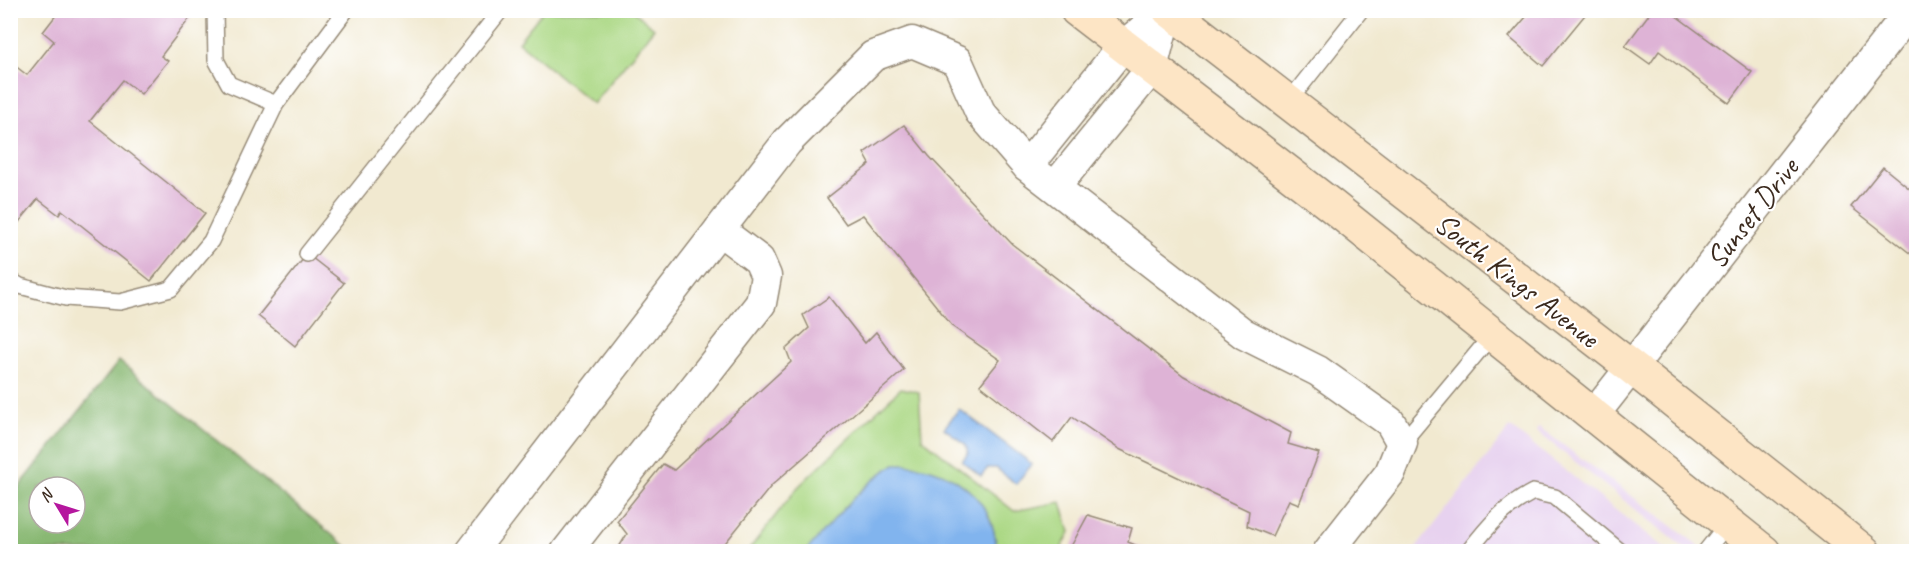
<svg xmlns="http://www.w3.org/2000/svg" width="1927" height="562" font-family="Caveat,sans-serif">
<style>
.built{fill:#e7d2ef}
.green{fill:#abd884;stroke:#738151;stroke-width:1.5}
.forest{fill:#88b872;stroke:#627148;stroke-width:1.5;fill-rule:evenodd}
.water{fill:#81b4ee;stroke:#5e6f86;stroke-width:1.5}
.building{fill:#deb3d6}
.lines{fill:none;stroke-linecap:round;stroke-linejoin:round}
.lane-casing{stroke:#968a77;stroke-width:18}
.street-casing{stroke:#968a77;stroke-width:33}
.secondary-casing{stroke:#968a77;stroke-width:36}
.lane{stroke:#fff;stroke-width:15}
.street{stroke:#fff;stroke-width:30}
.secondary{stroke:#fde5c5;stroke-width:33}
.labels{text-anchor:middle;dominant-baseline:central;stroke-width:4.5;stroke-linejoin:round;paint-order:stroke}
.street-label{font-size:30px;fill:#3b2a1e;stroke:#fff}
</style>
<rect width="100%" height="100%" fill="#fff"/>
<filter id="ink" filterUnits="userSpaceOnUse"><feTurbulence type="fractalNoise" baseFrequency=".0167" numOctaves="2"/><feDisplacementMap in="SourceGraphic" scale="12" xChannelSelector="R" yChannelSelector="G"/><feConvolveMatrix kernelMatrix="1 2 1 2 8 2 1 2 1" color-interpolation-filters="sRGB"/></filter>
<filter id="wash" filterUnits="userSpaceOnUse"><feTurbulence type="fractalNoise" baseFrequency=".008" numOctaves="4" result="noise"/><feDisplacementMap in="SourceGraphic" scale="24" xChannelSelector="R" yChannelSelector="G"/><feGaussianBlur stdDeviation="1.35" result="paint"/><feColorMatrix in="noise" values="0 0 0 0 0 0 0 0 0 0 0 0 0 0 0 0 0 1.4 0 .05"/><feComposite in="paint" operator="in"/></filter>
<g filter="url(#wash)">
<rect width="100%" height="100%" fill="#f1e9d0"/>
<path class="built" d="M1510,427L1668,551L1413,552Z
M1539,427L1706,551H1688L1536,431Z"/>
<path class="green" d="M543,11H633L654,28L593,104L518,42Z
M901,388L919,392L922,438L1014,511L1061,502L1070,532L1060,551L747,552L798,487Z"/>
<path class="forest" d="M119,361L352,551H11V497ZM39,487H75V523H39Z"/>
<path class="water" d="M959,409L1032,464L1016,484L996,468H988L981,476L962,461L968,453L966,445L944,428Z
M895,464C946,463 997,497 996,551H806C833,521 860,486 895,464Z"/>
<g id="blocks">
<path class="building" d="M60,10H196L161,56L168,61L141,94L123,80L90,121L205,213L151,281L62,210L59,215L38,199L10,233V62L27,75L54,41L43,32Z
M1532,10H1589L1543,66L1509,37Z
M1652,10H1668L1752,72L1729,103L1659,51L1650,64L1625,46Z
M904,125L929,156L1012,244L1184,376L1291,433L1288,444L1319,453L1299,504L1289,500L1272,536L1247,526L1249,511L1119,449L1072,417L1053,442L980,385L1000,360L953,327L863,215L846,224L827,198L870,164L864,153Z
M1883,167L1916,194V258L1851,207Z
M307,254L344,283L295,346L258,316Z
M829,297L865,343L876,332L904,370L772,485L718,552H616L627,534L617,521L663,464L674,470L791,362L786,349L809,328L803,315Z
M1088,515L1132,528L1128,542L1152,552H1068Z"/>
</g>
</g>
<g filter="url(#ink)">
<use href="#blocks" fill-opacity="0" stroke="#968a77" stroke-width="1.5"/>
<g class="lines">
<g class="lane-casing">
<path id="lane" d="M215,10L216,60L229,84L276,104
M1289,101L1361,10
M307,254L501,10
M10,280L20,286L66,298L120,302L171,289L211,241L276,104L346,10
M1402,443L1492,335
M1468,552C1488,526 1504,507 1533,492L1555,497L1621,552
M1705,552L1728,523"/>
</g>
<g class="street-casing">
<path id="street" d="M1027,166L1123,46L1167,10
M1055,187L1152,68L1167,10
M1593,416L1911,10
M471,552L787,142L873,56L912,42L957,61L980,112L1027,166L1244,334L1318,371L1390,422L1402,443L1390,473L1328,552
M566,552L761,303L766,276L759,260L719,230"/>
</g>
<g class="secondary-casing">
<path id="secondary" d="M1077,10L1332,206L1764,552
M1169,10L1631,367L1864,552"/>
</g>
<use href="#lane" class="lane"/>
<use href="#street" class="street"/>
<use href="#secondary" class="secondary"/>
</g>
</g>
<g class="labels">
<g class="street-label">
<text transform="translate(1752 213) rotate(-52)">Sunset Drive</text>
<text transform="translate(1517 280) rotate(38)">South Kings Avenue</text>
</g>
</g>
<rect width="1927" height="562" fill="none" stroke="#fff" stroke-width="36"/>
<g transform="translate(57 505) rotate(308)"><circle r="28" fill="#ffffff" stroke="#b1aaa5" stroke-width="1.5"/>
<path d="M0-4.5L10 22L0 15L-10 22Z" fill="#b5179e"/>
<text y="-9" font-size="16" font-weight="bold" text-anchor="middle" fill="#3b2a1e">N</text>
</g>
</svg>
